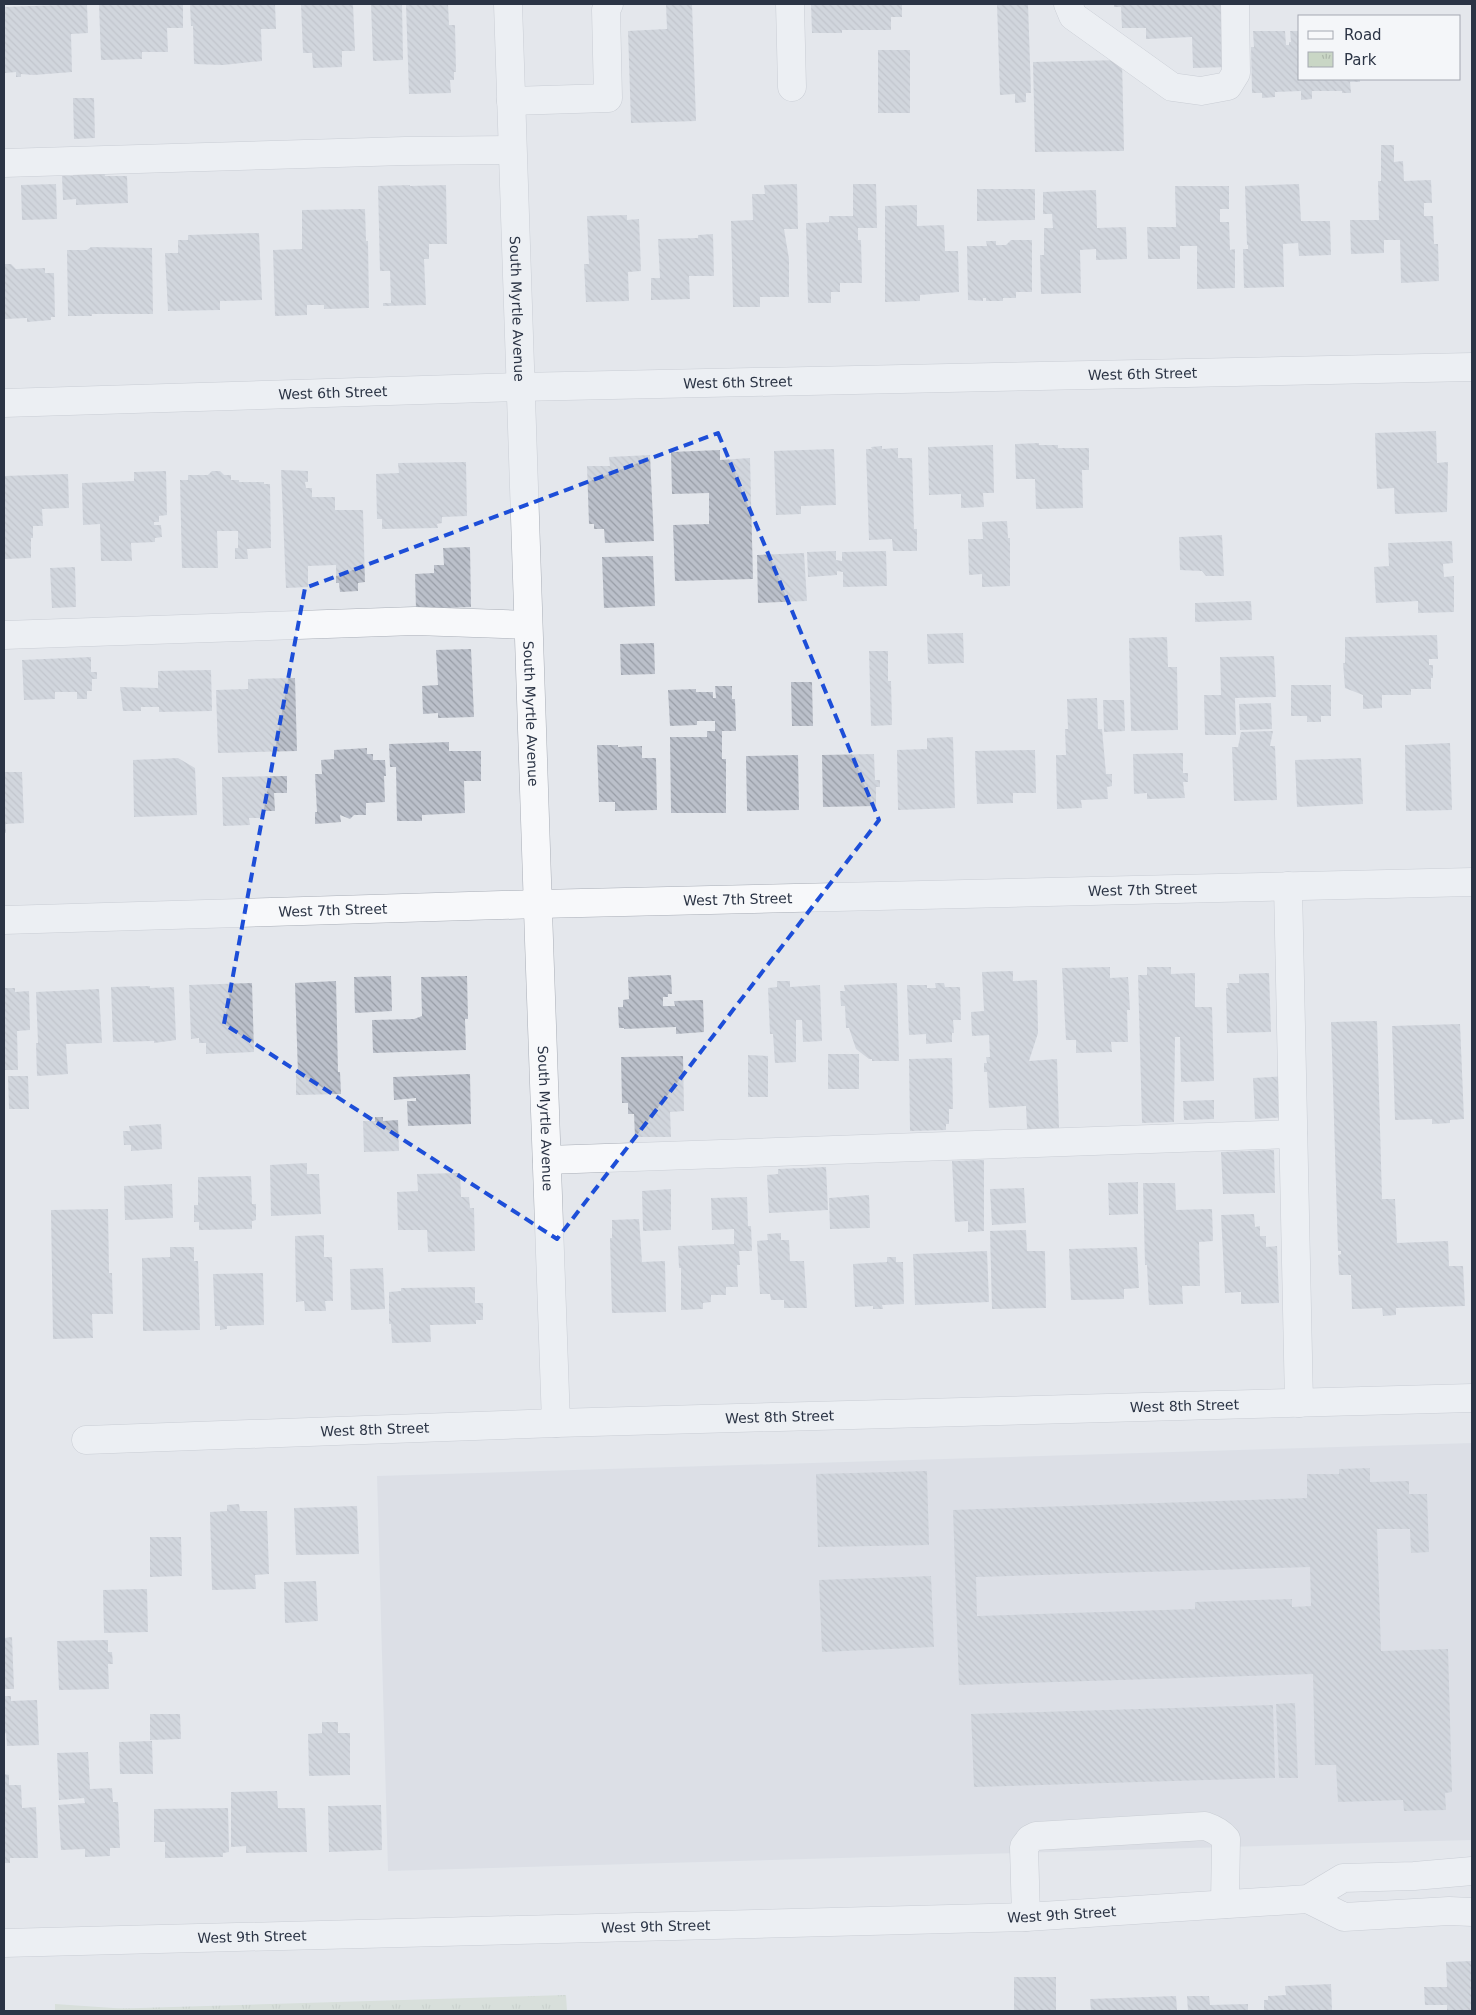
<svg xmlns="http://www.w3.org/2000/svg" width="1476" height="2015" font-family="'DejaVu Sans',sans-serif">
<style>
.built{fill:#d2d6de}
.green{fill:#c9d6c5}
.park{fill:url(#park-tufts)}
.building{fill:url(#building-back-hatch);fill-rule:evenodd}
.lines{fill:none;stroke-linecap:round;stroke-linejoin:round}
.minor-casing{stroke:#a9aeb7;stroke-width:29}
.minor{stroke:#f7f8fa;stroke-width:28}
.marked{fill:none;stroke:#1d4ed8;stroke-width:4;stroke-dasharray:10 6;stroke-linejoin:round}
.labels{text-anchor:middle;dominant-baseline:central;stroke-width:5;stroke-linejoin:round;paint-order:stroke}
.street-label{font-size:14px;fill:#2b3445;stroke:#f4f6f9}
</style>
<defs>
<pattern id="park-tufts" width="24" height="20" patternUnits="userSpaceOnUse" patternTransform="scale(1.25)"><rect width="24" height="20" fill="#c9d6c5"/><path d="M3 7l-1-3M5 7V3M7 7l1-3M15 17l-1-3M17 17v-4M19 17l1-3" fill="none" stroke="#adb8ab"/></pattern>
<pattern id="building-back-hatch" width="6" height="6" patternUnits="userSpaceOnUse" patternTransform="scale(1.25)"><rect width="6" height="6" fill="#bbc0ca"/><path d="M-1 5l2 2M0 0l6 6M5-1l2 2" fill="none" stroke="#989da6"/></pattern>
</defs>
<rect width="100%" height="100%" fill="#e4e7ec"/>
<path class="built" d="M1472,1443V1840L388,1871L377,1476Z"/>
<path class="green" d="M55,2004L157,2011H55Z"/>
<path class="park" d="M566,1995L567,2011H41Z"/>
<path class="building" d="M87,4L88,33L71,34L72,72L34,75L21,74V77H16V72L5,73L4,7Z
M99,4H183V28H167L168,52H142V59L101,60Z
M190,4H275L276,29H261L262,61L223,65L194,64L193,26H191Z
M301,4H353L355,51H342V67L313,68L312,53H303Z
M371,4H402L403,60L373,61Z
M406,4H448L449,25H455L456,72H454V80H450L451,93L409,94Z
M666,4H692L696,121L631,123L628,31L667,29Z
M811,4H902V17H891V30H842V33H812Z
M997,4H1028L1031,93H1026V102L1015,103V94L1000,95Z
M1114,4H1228L1230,67L1193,68L1192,37L1146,39V28H1122L1121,7H1114Z
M1253,31H1285L1286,45H1289V42H1291L1290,31H1300V79H1360V82H1350L1351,93H1342V91H1312V99L1301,100V91L1275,92V97L1262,98V93H1252L1251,47H1254Z
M878,50H910V113H878Z
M1122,60L1124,151L1035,152L1033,62Z
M73,98H94L95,138L74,139Z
M1381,145H1394V162L1403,161L1404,181L1431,180L1432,203H1424V216H1433L1434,244H1438L1439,281L1401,283L1400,240H1384V253L1351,254L1350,220H1379L1378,181H1381Z
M104,170L105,176H127L128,203L76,205V199L63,200L62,176H73V171Z
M56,184L57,219L22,220L21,185Z
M797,184L798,229H784L789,259V297H760V307H733L731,221L753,220L752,194H765L764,185Z
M853,184H876L877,228H858V240H861L862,283H840V292H831V303H808L806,223L829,222V216H853Z
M1299,184L1301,221H1330L1331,255L1299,256L1298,243L1283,244L1284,287L1244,288L1243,249H1248V245H1247L1245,186Z
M410,185V186L446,185L447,244H429V259H424L426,305L383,306V303H391L390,271H380L378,186Z
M1175,186H1229V209H1220V222H1229L1230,250L1235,249V288L1197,289V246H1180V259H1148L1147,227H1176Z
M977,189H1035V220L977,221Z
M1096,190L1097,228L1126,227L1127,259L1096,260V249L1080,250L1081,293L1041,294L1040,255H1044V228H1053L1052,214H1043V192Z
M917,205V226L944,225L945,251H958L959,292L920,295V301L885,302V206Z
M365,209L366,241H368L369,308L324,309V305H307V315L275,316L273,250L302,249V210Z
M627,215V220L639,219L641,271L628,272L629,301L586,302L584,264H589L587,216Z
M259,233L262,300L220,301V310L168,311L165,253H178V240H188V235Z
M713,234L714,276H689L690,299L651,300V278H660L658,239L698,238V235Z
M1011,240H1032V292H1016V298H1003V301H986V298H983V301L968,300L967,246H987L986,241H996V245H1006Z
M91,247L152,248L153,314H92V316H68L67,250H87Z
M4,264H11L16,269L45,268V273H54L55,317H51V320L27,322V318L4,319Z
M1436,431L1437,463L1448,462L1447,512L1395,514L1394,488L1377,489L1375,433Z
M1039,443V445H1058V448H1089V470H1082L1083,508L1036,509L1035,479H1016L1015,444Z
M993,445L994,493H983L984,507L961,508V494L929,495L928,447Z
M882,446V449L898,448V458H912L914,529H917V551H893L892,539L869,540L866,449H872L871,447Z
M834,449L836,505L801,506V514L776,515L774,451Z
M720,450V460L750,458L753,579L675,581L673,525L709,524V493L672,494L671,452Z
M650,455L654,541L605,543L604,529H594V524H589L587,466H610L609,457Z
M466,462L467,516L442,517V523L437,524L438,528L382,529V519H377L376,474L399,473L398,463Z
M281,470L308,471V482H305L306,488H312V497H335V510H363L365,582L358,583V591L340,592L339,583H336V565L308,566V587L286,588Z
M166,471L167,515L159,516V522H154V525H161L162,537L155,538V542L131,543L132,561H101L100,524L83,525L82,483L134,481V472Z
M212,471H220L224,475H231V480H239V482H264V484H270L271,548L247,549L248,559H235V548H238V531H217L218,568H182L180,480H188V475H208Z
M68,474L69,508L42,509L43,526H33V538H31V558L4,559V476Z
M1007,521L1008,538H1010V586L982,587V574L969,575L968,539H983L982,522Z
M1222,535L1224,576H1206L1202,571L1180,570L1179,537Z
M1452,541L1453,563L1443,564L1444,577L1454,576V612L1418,613V601L1376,603L1374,567L1389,566L1388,543Z
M470,547L471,607L416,609L415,574L434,573V565H444L443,548Z
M836,551V560L842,561V552L886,551L887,586L843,587V572L837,571V575L808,577L807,552Z
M804,553L807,601L758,603L757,555Z
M653,556L655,606L604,608L602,557Z
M75,567L76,607L52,608L50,568Z
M1251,601L1252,620L1195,622V603Z
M963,633L964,663L928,664L927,634Z
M1437,635L1438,659H1429V665H1433V678H1431V689H1411V695H1382V708L1363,709V695L1345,688L1343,663H1345V637Z
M1167,637L1168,667H1177L1178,730L1131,731L1129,638Z
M654,643L655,674L621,675L620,644Z
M471,649L474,717L438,718V713L423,714L422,686L438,685L436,650Z
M869,651H888V681H891L892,725L871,726Z
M1274,656L1276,697L1235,698L1236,735H1205L1204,695H1221L1220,657Z
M91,657V672H97V679H92V691H87V699H77V692H55V699L24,700L22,660Z
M211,670L212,711L159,712V707H141V711H123L120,687L158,688V671Z
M295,678L297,751L218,753L216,690L248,689V679Z
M791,682H812L813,726H792Z
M1291,685H1331V716H1321V722H1307V716H1291Z
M715,686H732V699H735L736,731H722V759H726V813H671L670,737H707V731H715V721H697V725L670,726L668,690L696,689V692H713V698H716Z
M1097,698L1098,729H1102L1106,774H1112V786L1107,787L1108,799L1081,800L1082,808L1057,809L1056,755H1066L1065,729H1068L1067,699Z
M1103,700H1124L1125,731L1104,732Z
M1271,703L1272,729L1240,730L1239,704Z
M1273,731L1270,746H1275L1277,800L1234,801L1232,747H1238L1241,732Z
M953,737L955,808L898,810L897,750L927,749V738Z
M449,742V751H481V781H464L465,813L422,815V821H397L396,767H390L389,744Z
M1450,743L1452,810L1406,811L1405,745Z
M597,745H618V747L642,746V758H656L657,810L615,811V802H599Z
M367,748V754H373V760H385L386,776H384L385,802L366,803V815H354L350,819L340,815L341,822L315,824V812H317L315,774H322L321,760L334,759V750Z
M1035,750L1036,793H1013V803L977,804L975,751Z
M1183,753V773H1188V782H1183L1185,798L1147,799V793L1134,794L1133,754Z
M874,754L875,780H880V787H876V806L823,807L822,755Z
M798,755L799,810L747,811L746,756Z
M178,758L195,768L197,815L134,817L133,760Z
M1361,758L1363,804L1297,807L1295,760Z
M4,772H22L24,823L6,824V833H4Z
M287,776V793H274L275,811H262V818H249L250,825L223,826L222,777Z
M1110,967V978L1128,977L1130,1010H1127L1128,1042H1111L1112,1052L1076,1053V1040H1066L1062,968Z
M1147,967H1171V974L1195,973V1007H1212L1214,1081L1181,1082L1180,1037H1175L1174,1122L1142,1123L1138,975H1147Z
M1013,971V981L1037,980L1038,1033L1029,1061L1057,1059L1059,1128L1027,1129L1026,1106L989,1108L987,1072H984V1063H987L986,1057H990L989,1035L972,1036L971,1012L984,1011L982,972Z
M1269,973L1271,1032L1227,1033L1226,988H1228L1227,983H1239V974Z
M671,975L672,994H668V997H663V1006H675L674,1001L703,1000L704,1032L676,1034V1027L624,1029V1028H619L618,1007H623V1000L629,999L628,977Z
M391,976L392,1011L355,1013L354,977Z
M467,976L468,1019H465L466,1050L373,1053L372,1020L414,1019L422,1016L421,977Z
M336,981L338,1072H340L341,1094L296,1095V1074H298L295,983Z
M777,981H790V987L820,985L822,1041L803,1042L802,1020H796V1062L775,1063L773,1034H770L768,988L777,987Z
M252,983L254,1052L206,1054V1043H199V1038L191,1039L189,985Z
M897,983L899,1061H872V1059H869L856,1049L849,1028H846L845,1006H841L840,991H845L844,985Z
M935,983H944L945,987H960L961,1020H953L954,1033H952V1042L926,1044V1034L909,1035L907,985H927V988H936Z
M150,986V988L174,987L176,1040L154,1043V1041L113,1042L111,987Z
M4,988H15V992L29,991L30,1030L17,1031L18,1070H4Z
M99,989L102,1043L66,1044L68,1074L37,1076L36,1043H38L36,992Z
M1377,1021L1382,1199H1395L1397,1243L1448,1241L1449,1266H1463L1465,1306L1396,1308V1315L1383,1316L1382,1308L1352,1309L1351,1275H1339L1338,1255L1341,1254V1251H1338L1331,1022Z
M1460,1024L1464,1119L1450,1120V1123L1432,1124V1119L1395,1120L1392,1026Z
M828,1054H859V1089H828Z
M748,1055L768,1056V1097H748Z
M683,1056L684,1111L670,1112L671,1137H635L634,1114H628V1103H622L621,1057Z
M952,1058L953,1109H949V1124H946V1130L910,1131L909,1059Z
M470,1074L471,1124L408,1126L407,1101H416V1098L394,1100L393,1077Z
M8,1076H28L29,1109H9Z
M1288,1076L1289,1117L1255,1119L1253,1078Z
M1214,1100V1119L1184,1120L1183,1101Z
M375,1117H383V1121L398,1120L399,1151L364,1152L363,1121H375Z
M161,1124L162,1149L131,1151V1145H124L123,1131H130L129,1126Z
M1274,1150L1275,1193L1223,1194L1221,1152Z
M984,1160V1231L968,1232V1221L955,1222L952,1161Z
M307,1163V1174H319L321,1214L271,1216L270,1165Z
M826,1167L828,1210L769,1213L767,1175L778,1174V1169Z
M460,1173L461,1197H469L470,1208H474L475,1251L428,1252L427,1230H398L397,1192L418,1191L417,1174Z
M251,1176L252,1204H256V1220L252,1221V1229L199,1230V1222H194V1205H198V1177Z
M1138,1182V1214L1109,1215L1108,1183Z
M1143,1183H1175L1176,1210L1212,1209L1213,1241L1199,1242L1200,1286H1182L1183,1304L1149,1305L1147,1265H1145Z
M172,1184L173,1218L125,1220L124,1186Z
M1024,1188L1026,1223L992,1225L990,1189Z
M671,1189V1230L643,1231L642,1191Z
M869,1195L870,1228L830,1229L829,1198Z
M747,1197L748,1226H751L752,1251H739L740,1265H737L738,1287H726V1295H711V1302L703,1303V1309L681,1310V1268H679L678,1246L734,1244V1229L712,1230L711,1198Z
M108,1209L109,1273H112L113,1314H92L93,1338L53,1339L51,1210Z
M1254,1214L1255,1227L1260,1226V1236H1266V1247L1277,1246L1279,1303L1241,1304V1292L1225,1293L1221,1215Z
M639,1219L642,1262L665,1261L666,1312L612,1313L610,1238H612V1220Z
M1026,1230L1027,1251H1045L1046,1308L992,1309L990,1231Z
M781,1233V1240H789L790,1261H804L807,1308H784V1300H771L770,1294H760L757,1241L768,1240L767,1234Z
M324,1235V1257H332L333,1301H325L326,1311H305L304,1301L296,1302L295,1236Z
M170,1247H194V1261H198L200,1330L143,1331L142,1258L170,1257Z
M1137,1247L1139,1288L1124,1289V1299L1071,1300L1069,1249Z
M987,1251L989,1302L915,1305L913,1254Z
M887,1257H896V1262H903L904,1304L882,1305L883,1309H873V1306L855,1307L853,1264L887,1262Z
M383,1268L385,1309L351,1310L350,1269Z
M263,1273L264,1325L227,1326V1329L220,1330V1326H215L213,1274Z
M475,1287V1303H483V1320H476V1324L430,1325L431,1342L392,1343L391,1324H389V1292L401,1291V1288Z
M1370,1468V1482L1409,1481V1494H1427L1429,1552L1411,1553L1410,1529H1377L1381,1651L1448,1649L1452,1792L1445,1793L1446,1810L1404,1811L1403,1800L1338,1802L1336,1765H1315L1313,1674L959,1685L953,1510L1307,1498V1474H1339V1469ZM1310,1567L1311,1606L1292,1607V1599L1195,1602V1609L977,1616L976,1577Z
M927,1471L929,1545L818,1547L816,1474Z
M239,1504L240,1511H267L269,1574L255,1575L256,1589L212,1590L210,1512L227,1511V1505Z
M357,1506L359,1554L296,1555L294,1508Z
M150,1537H181L182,1576L150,1577Z
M931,1576L934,1647L822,1652L819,1580Z
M316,1581L318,1621L285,1623L284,1582Z
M147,1589L148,1632L104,1633L103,1590Z
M12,1637L14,1689H4V1638Z
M108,1640V1652H112L113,1664H108L109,1689L59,1690L57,1641Z
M4,1696H11V1701L37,1700L39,1745L7,1746L6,1733L4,1734Z
M1295,1703L1298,1778H1279L1276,1704Z
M1273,1705L1275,1778L974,1787L971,1714Z
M150,1714H180L181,1739L150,1740Z
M322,1722H338V1733H350V1775L309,1776L308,1734L322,1733Z
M152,1741L153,1774H120L119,1742Z
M88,1752L90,1789L112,1788L113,1802H118L120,1848H110V1856L85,1857V1849L61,1850L58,1805L85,1803L84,1798L59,1800L57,1753Z
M4,1774L9,1775V1785H21L22,1808L36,1807L38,1858H10V1863H4Z
M277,1791L278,1808H305L307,1852L246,1853V1846L231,1847V1792Z
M381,1805L382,1850L329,1852L328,1806Z
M228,1808L229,1852L223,1853V1857L165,1858V1842H154V1809Z
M1472,1961V2011H1447V2005H1425L1424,1987H1447L1446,1962Z
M1014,1977H1056V2011H1014Z
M1331,1984L1332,2011H1264V2000H1268V1996L1286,1995L1285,1986Z
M1176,1996L1177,2011H1091L1090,1999Z
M1187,1996H1209L1210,2005L1248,2004V2011H1188Z"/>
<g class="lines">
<g class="minor-casing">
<g id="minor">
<path id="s1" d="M508,4C521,477 540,950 556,1423"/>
<path d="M790,4L792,87"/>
<path d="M1068,4L1073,16L1172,87L1201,91L1228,86L1236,73L1235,4"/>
<path d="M511,101L608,98L606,10L609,4"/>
<path d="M4,163L405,151L512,150"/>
<path id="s2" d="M4,403L519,387L1472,367"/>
<path d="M4,635L415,621L528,625"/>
<path d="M1288,886L1299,1403"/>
<path id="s3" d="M4,920L539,904L1472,882"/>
<path d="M547,1160L1293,1134"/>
<path id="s4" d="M86,1440L556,1423L1472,1398"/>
<path d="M1308,1899L1344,1917L1449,1911L1472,1912"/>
<path d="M1026,1917L1024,1847L1030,1839L1036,1836L1205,1826C1214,1829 1220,1832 1226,1839L1225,1904"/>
<path id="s5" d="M4,1943L1026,1917L1308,1899L1343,1878L1414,1876L1472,1871"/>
</g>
</g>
<use href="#minor" class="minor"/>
</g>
<path d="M0 0H1476V2015H0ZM718,433L879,820L557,1239L224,1024L305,588Z" fill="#e4e7ec" fill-opacity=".55" fill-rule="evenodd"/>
<path class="marked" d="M718,433L879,820L557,1239L224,1024L305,588Z"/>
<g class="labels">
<g class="street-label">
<text stroke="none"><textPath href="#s1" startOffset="305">South Myrtle Avenue</textPath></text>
<text stroke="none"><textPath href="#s2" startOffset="1139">West 6th Street</textPath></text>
<text stroke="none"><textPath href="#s2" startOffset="734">West 6th Street</textPath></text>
<text stroke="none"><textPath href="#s2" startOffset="329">West 6th Street</textPath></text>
<text stroke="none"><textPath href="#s1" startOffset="710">South Myrtle Avenue</textPath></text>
<text stroke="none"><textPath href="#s3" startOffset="1139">West 7th Street</textPath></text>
<text stroke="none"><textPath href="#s3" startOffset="734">West 7th Street</textPath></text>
<text stroke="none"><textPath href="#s3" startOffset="329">West 7th Street</textPath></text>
<text stroke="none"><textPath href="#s1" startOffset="1115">South Myrtle Avenue</textPath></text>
<text stroke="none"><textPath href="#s4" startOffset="1099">West 8th Street</textPath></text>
<text stroke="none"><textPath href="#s4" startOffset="694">West 8th Street</textPath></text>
<text stroke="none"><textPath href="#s4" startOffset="289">West 8th Street</textPath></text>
<text stroke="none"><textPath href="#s5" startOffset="1058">West 9th Street</textPath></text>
<text stroke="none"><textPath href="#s5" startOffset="652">West 9th Street</textPath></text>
<text stroke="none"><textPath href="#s5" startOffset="248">West 9th Street</textPath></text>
</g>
</g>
<rect width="1476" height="2015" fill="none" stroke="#2b3445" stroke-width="10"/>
<rect x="1298" y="15" width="162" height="65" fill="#f4f6f9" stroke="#a4a8b1"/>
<rect x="1308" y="31" width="25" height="8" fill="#f7f8fa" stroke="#a4a8b1"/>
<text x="1344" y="40" font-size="15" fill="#2b3445">Road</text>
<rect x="1308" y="52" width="25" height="15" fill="url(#park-tufts)" stroke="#a4a8b1"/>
<text x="1344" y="65" font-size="15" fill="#2b3445">Park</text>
</svg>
